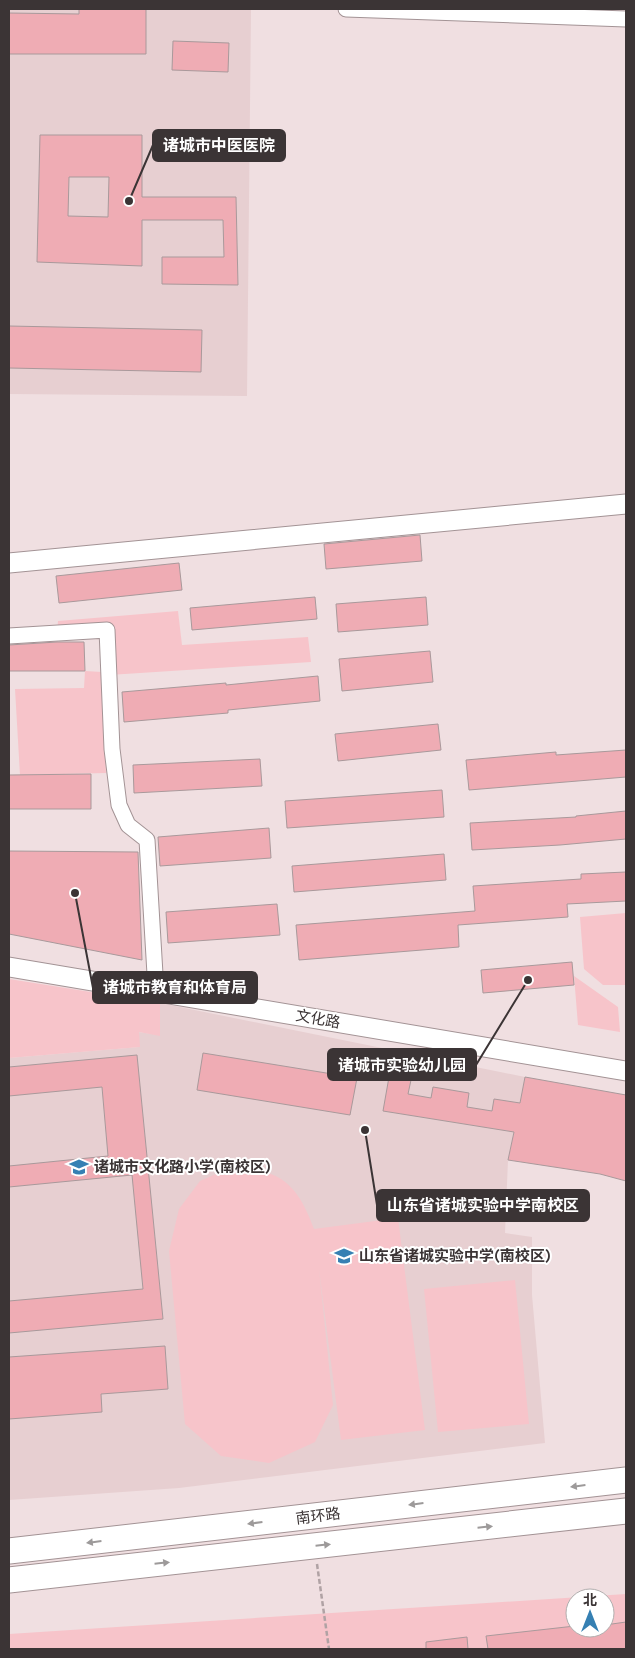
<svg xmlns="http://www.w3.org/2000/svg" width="635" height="1658" font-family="Karla,'Noto Sans SC',sans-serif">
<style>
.built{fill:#e7cfd1}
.green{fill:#f7c4ca;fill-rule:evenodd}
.building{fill:#efacb4;stroke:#a9999b;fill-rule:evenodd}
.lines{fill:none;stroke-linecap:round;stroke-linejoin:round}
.minor-casing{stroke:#a39395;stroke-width:17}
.tertiary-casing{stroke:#a39395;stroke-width:21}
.trunk-casing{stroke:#a39395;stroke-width:27}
.path{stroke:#b0a2a4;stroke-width:2.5;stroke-dasharray:5 2.5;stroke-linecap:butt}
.minor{stroke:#fff;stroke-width:15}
.tertiary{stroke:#fff;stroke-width:19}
.trunk{stroke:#fff;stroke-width:25}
.oneway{fill:#9d9a9a}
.labels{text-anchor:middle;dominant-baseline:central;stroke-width:4;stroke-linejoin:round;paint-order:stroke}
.street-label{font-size:15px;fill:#3b3435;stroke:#fff}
.poi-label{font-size:15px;font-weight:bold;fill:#3b3435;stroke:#fff;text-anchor:start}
.leader{fill:none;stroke:#3b3435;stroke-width:2}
.callout-dot{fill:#3b3435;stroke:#fff;stroke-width:2}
.callout{fill:#3b3435;stroke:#3b3435;stroke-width:2}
.callout-label{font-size:16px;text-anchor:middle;font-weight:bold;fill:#fff}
</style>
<rect width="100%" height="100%" fill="#f0dfe1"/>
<path class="built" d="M9,9H251L247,396L9,394Z
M160,1003L525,1077L508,1160L505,1233L532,1237V1295L545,1443L179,1488L9,1500V1058L139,1047L138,1032L160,1035Z"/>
<path class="green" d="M178,611L182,645L308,637L311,662L109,675L107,631L57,633L58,621Z
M85,671L102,672L106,773L20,775L15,689L84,688Z
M626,913V985H603L584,969L580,917Z
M574,976L618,1007L620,1032L578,1025Z
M9,979L160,1003V1036L139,1032L140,1047L9,1058Z
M232,1167C244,1169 256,1170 268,1173C294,1181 305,1205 314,1229L398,1218L425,1430L341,1440L319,1269L333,1405L315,1442L269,1463L221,1456L185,1424L169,1251L179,1209L200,1181Z
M515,1280L529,1424L438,1432L424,1289Z
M626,1594V1649H9V1634ZM575,1598H605V1628H575Z"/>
<path class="building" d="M79,9H146V54H9V13L79,14Z
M173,41L229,43L228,72L172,70Z
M40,135H142V197H236L238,285L162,284V257H224L223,220H142V266L37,262ZM69,177H109L108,217L68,216Z
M9,326L202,330L201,372L9,368Z
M420,535L422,561L326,569L324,544Z
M179,563L182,590L59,603L56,576Z
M315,597L317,619L192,630L190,608Z
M426,597L428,625L338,632L336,604Z
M57,642H84L85,671H9V645Z
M430,651L433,682L342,691L339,659Z
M318,676L320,701L228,710V713L124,722L122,692L226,683V685Z
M438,724L441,750L338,761L335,734Z
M626,750V777L469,790L466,760L556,752V755Z
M260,759L262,786L134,793L133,765Z
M91,774V809H9V775Z
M442,790L444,817L287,828L285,801Z
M626,811V839L560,845L472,850L470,823L576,817V816Z
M269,828L271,858L160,866L158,837Z
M9,851L138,852L142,960L9,934Z
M444,854L446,880L294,892L292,866Z
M626,872V901L567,904L568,917L458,925L459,947L299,960L296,925L475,911L473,886L581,879V874Z
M277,904L280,935L168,943L166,912Z
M572,962L574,985L483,993L481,970Z
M203,1053L357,1078L350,1115L197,1090Z
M137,1055L163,1319L9,1333V1301L143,1289L132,1175L9,1187V1166L108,1156L102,1087L9,1096V1067Z
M389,1077L411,1080L408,1094L431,1098L433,1087L469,1093L467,1107L492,1111L494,1099L520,1103L525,1077L626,1095V1181L600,1174L508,1160L514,1132L383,1111Z
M165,1346L168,1389L101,1394L102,1412L9,1419V1357Z
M626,1622V1649H488L486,1636L575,1626V1628H605V1625Z
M467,1637L468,1649H426V1642Z"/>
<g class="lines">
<g class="minor-casing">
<path id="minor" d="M346,9L626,19
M9,636L107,630L112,749L119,805L128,825L147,840L156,991"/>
</g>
<g class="tertiary-casing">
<path id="tertiary" d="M9,563L626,504
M9,967L626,1071"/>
</g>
<g class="trunk-casing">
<path id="trunk" d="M9,1551L626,1480
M9,1580L626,1511"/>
</g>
<path class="path" d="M317,1564L329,1649"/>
<use href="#minor" class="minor"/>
<use href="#tertiary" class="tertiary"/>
<use href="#trunk" class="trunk"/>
</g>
<defs><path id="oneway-solid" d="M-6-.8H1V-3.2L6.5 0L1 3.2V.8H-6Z" transform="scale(1.25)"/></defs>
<g class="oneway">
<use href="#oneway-solid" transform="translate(578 1486) rotate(173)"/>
<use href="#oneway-solid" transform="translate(416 1504) rotate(173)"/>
<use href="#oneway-solid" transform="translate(255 1523) rotate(173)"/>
<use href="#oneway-solid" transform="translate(485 1527) rotate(-6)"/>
<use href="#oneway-solid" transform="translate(94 1542) rotate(173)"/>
<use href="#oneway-solid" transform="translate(323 1545) rotate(-6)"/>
<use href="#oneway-solid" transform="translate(162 1563) rotate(-6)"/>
</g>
<defs>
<g id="school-bare" transform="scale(1.5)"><path d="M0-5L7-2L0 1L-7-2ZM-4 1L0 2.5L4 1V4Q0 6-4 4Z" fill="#3680b3" stroke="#fff" stroke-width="2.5" paint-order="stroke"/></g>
</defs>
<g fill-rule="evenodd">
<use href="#school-bare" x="79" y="1167"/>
<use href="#school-bare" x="344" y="1256"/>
</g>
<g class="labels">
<g class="street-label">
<text transform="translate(318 1019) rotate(10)">文化路</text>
<text transform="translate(318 1516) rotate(-7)">南环路</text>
</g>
<g class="poi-label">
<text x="94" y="1167">诸城市文化路小学(南校区)</text>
<text x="359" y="1256">山东省诸城实验中学(南校区)</text>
</g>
</g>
<path class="leader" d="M129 201L153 145M75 893L93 988M528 980L476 1065M365 1130L377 1205"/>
<g class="callout-dot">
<circle cx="129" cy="201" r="5"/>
<circle cx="75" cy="893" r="5"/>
<circle cx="528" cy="980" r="5"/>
<circle cx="365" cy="1130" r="5"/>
</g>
<g class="callout">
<rect x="153" y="130" width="132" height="31" rx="5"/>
<rect x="93" y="972" width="164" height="31" rx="5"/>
<rect x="328" y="1049" width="148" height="31" rx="5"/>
<rect x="377" y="1190" width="212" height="31" rx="5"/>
</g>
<g class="callout-label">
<text x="219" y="151">诸城市中医医院</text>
<text x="175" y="993">诸城市教育和体育局</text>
<text x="402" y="1071">诸城市实验幼儿园</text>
<text x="483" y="1211">山东省诸城实验中学南校区</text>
</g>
<rect width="635" height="1658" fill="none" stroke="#3b3435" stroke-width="20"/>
<g transform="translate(590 1613)"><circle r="24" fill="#ffffff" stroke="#b1aeae"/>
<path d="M0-4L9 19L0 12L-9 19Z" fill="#3680b3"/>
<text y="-8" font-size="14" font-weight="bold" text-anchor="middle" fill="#3b3435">北</text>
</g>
</svg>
